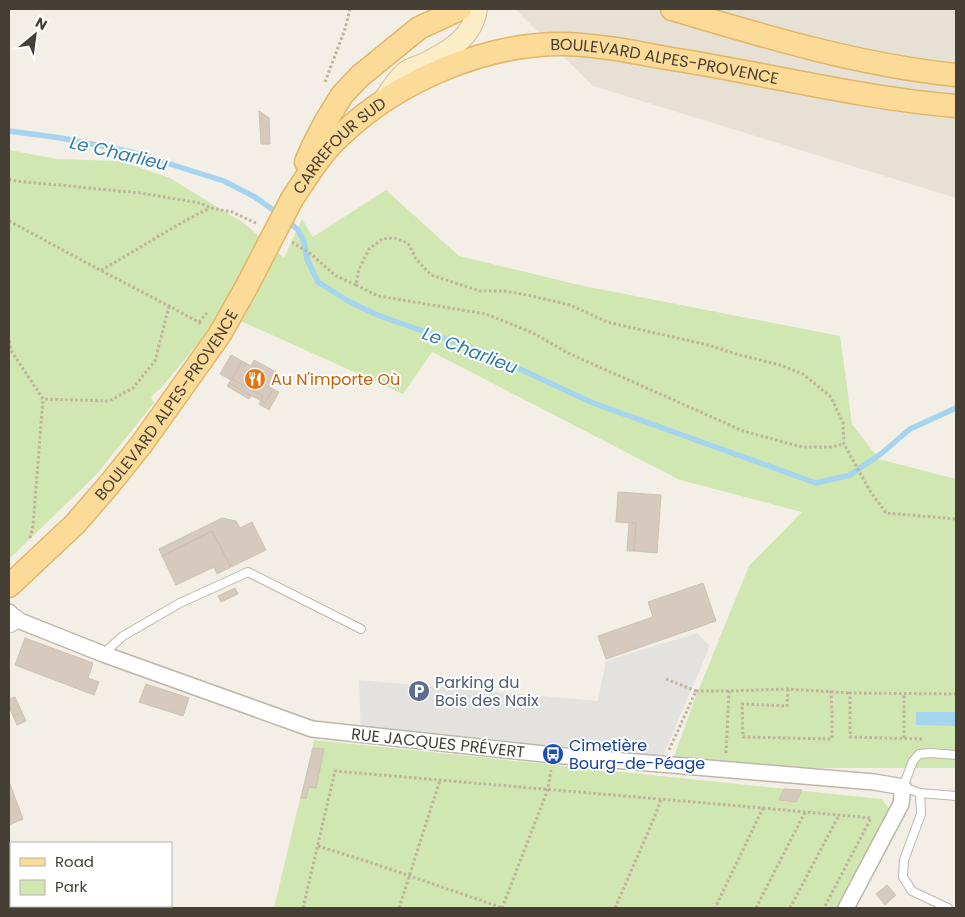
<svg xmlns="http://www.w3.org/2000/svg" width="965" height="917" font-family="Poppins,sans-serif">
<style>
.residential{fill:#e7e0d5}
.green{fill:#d1e7b1}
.parking{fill:#e4e2df}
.water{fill:#a5d4ef}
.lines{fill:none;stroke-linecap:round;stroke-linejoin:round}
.stream{stroke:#a5d4ef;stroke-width:5.5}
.building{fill:#d5cabd;stroke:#cfc1b0}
.service-casing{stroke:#beb6aa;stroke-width:10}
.minor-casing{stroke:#beb6aa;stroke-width:18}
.tertiary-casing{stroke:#beb6aa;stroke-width:21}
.secondary-casing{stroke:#d2c098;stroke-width:22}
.primary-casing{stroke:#e1b667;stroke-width:25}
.path{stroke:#c0b19b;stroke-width:3;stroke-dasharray:2.5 2.5;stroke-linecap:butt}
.service{stroke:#fff;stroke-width:8}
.minor{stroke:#fff;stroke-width:15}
.tertiary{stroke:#fff;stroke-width:19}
.secondary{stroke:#fdedc7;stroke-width:20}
.primary{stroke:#fcda97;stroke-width:22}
.primary-bridge-casing{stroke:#e1b667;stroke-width:25;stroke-linecap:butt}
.primary-bridge{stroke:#fcda97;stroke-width:22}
.labels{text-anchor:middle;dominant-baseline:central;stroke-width:4;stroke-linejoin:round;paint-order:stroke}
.street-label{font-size:16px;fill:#463f36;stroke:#fff}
.food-label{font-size:16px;fill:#c56008;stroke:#fff;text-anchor:start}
.service-label{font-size:16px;fill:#4e5e75;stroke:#fff;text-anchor:start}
.transit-label{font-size:16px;fill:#164399;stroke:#fff;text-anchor:start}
.water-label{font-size:18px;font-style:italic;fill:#2f7ba8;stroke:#fff}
</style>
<rect width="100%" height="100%" fill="#f3efe7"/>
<path class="residential" d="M515,9H956V198L593,86Z"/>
<path class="green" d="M9,150L57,159L120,161L170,178L245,224L284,258L302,219L313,237L386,190L459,256L579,285L840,336L852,424L879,459L956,479V768H816L673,759L694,701L749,566L802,512L680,480L432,352L403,394L223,313L161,388L151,397L154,403L96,475L9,559Z
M314,740L882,799L890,810L838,908H274Z"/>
<path class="parking" d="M697,633L710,646L662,758L361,731L359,680L598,701L606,661Z"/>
<path class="water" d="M916,712H956V726L916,725Z"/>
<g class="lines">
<path class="stream" d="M9,131L61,138L132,152L224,181L255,197L280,215
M287,220L298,230L304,241L307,259L318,282L350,302L380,316L483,352L593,403L816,483L850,475L882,453L910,429L956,408"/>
</g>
<path class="building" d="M259,111L269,118L270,144H261Z
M231,355L242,361L231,380L220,374Z
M254,360L276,372L269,386L273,389L265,403L261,401L263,396L232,379L242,361L251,366Z
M232,379L263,396L261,401L229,383Z
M229,383L251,396L249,399L227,386Z
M273,389L279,392L269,410L259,404L261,401L265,403Z
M618,492L661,495L657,553L634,551L636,523L616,522Z
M222,518L236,521L240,528L252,522L266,550L231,567L212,531L162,556L159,549Z
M629,523H636L634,551H627Z
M212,531L231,567L217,574L214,567L176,585L162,556Z
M703,583L716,621L606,659L598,636L653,617L648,602Z
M235,588L238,594L221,602L218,596Z
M25,638L93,663L88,678L99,682L94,695L15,665Z
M146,684L189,698L183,716L139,702Z
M15,697L22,712L13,716L9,706V699Z
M22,712L26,721L17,725L13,716Z
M313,748L324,749L316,788L309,787L306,799L301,798Z
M10,784L23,819L9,825V785Z
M784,789L802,790L796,802L779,800Z
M887,885L896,895L885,905L876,894Z"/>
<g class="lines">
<g class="service-casing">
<path id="service" d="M103,654L123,636L180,603L248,572L361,629
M956,755L930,753L919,754L913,761L903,787L920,793L956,796
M920,793L921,814L904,860L903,877L912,891L948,908"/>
</g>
<g class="minor-casing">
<path id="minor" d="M9,612L15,619L103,654L312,729L553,755L874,782L903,787L901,804L846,908"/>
</g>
<g class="tertiary-casing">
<path id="tertiary" d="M9,623L15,619"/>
</g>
<g class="secondary-casing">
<path id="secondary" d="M384,99C390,90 397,79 405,72C410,68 417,66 423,64C447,52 473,38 477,9"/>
</g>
<g class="primary-casing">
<g id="primary">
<path d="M672,9C766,37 859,65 956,75"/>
<path d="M306,162L312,148L326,121L342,95L360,76L419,28L460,9"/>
<path id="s1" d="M292,199C307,177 320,154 340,136C397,81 485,43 565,44C599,45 633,52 666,58C763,73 859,98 956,106"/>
<path id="s2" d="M9,586L75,524L108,486L141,445L220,334L247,286"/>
</g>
</g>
<path class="path" d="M325,82L345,29L350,9
M9,179L16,181L140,193L200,203L211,208L232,212L258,224
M9,221L100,270L169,306L202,324
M292,242L311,254L336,276L356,285L359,269L369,249L382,239L394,238L408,243L416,259L431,275L480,291H504L527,295L570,305L607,322L708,345L736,354L780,365L803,374L831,397L843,423L844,444L870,491L886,513L956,519
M101,270C138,250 172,226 210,208
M356,285L378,296L486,314L531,332L568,353L743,431L802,447H831L844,444
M199,322L207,313
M9,341L12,352L43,399L109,401L133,388L155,361L169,306
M30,538L33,526L43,399
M666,679L696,691
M788,689L787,706L742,704L743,737L832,739V715L831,691
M904,738V693
M922,739L850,737V693L956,694
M669,750L696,691H729L788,689L850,693
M726,753L729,691
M763,808L871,818L824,908
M318,846L369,862L503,908
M303,908L335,771L763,808L715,908
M399,908L440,780
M502,908L548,789L551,770
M615,908L655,816L661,799
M756,908L805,812
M790,908L839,815"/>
<use href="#service" class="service"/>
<use href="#minor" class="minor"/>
<use href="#tertiary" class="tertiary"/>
<use href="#secondary" class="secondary"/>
<use href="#primary" class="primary"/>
<g class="primary-bridge-casing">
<path id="primary-bridge" d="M247,286L292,199"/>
</g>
<use href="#primary-bridge" class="primary-bridge"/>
</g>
<defs>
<g id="restaurant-disc" transform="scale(1.125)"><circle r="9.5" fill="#e8710a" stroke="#fff"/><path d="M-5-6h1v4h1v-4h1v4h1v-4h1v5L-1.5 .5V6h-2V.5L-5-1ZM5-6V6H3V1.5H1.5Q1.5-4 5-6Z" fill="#fff"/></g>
<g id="parking-disc" transform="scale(1.125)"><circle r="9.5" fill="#5c6f8a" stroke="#fff"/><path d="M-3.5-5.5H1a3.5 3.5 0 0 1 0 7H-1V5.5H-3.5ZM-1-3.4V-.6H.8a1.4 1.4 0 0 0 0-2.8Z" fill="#fff"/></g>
<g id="bus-disc" transform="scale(1.125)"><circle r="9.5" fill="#1a4fb4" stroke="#fff"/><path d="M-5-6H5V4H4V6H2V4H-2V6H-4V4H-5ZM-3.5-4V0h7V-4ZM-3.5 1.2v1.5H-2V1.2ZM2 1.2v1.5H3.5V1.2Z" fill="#fff"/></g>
</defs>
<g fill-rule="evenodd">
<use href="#restaurant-disc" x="255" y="379"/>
<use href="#parking-disc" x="419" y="691"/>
<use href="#bus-disc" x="553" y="754"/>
</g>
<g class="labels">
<g class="street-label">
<text stroke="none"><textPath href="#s1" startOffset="429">BOULEVARD ALPES-PROVENCE</textPath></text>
<text stroke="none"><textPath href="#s1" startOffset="72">CARREFOUR SUD</textPath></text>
<text stroke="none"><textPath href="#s2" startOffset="241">BOULEVARD ALPES-PROVENCE</textPath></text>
<text transform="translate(438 743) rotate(6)">RUE JACQUES PRÉVERT</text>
</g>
<g class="food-label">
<text x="271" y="379">Au N'importe Où</text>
</g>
<g class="service-label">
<text x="435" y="682">Parking du<tspan x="435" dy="18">Bois des Naix</tspan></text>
</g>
<g class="transit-label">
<text x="569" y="745">Cimetière<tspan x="569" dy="18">Bourg-de-Péage</tspan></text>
</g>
<g class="water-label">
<text transform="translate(119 153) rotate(13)">Le Charlieu</text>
<text transform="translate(470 350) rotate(21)">Le Charlieu</text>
</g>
</g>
<rect width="965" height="917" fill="none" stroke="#463f36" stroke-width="20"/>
<rect x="10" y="842" width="162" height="65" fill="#ffffff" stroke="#b5b2af"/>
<rect x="20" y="858" width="25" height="8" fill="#fcda97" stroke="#b5b2af"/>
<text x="55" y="867" font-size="15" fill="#463f36">Road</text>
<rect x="20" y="880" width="25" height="15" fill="#d1e7b1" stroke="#b5b2af"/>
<text x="55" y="892" font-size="15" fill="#463f36">Park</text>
<g transform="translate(35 35) rotate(29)" stroke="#ffffff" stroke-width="4" paint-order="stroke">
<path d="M0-4L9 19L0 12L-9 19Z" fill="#463f36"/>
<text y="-8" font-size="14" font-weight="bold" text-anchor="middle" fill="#463f36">N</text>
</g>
</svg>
